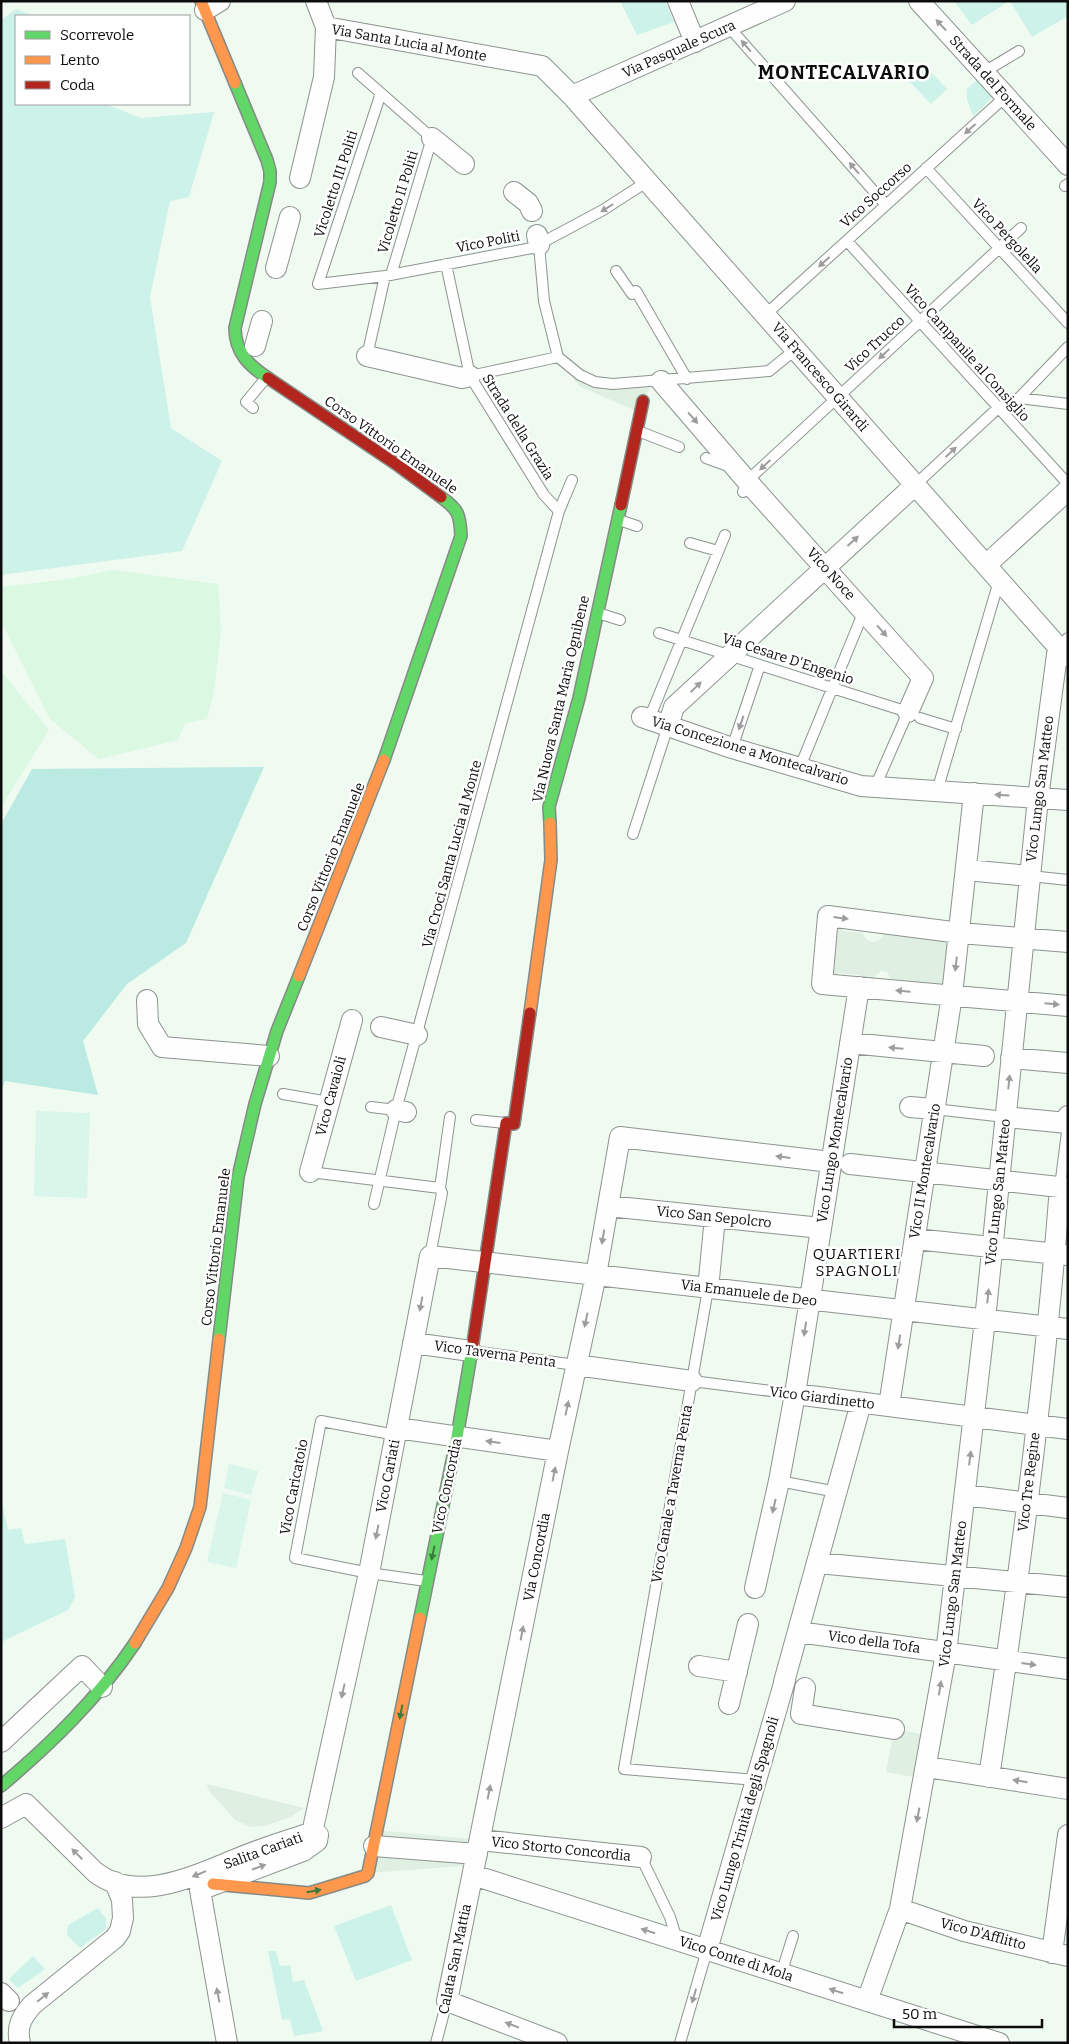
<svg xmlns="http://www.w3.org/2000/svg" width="1069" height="2044" font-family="Bitter,serif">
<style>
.farmland{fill:#daf8e2}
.green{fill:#cdf2e9}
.forest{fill:#bbeae3}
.pitch{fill:#d8f6ea}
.plaza{fill:#dfefe1;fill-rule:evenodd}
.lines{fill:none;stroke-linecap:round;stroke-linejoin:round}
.lane-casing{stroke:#8e938f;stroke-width:12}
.street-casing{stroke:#8e938f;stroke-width:22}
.fast-casing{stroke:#858a86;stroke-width:14}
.slow-casing{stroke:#858a86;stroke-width:14}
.jam-casing{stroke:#858a86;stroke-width:14}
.lane{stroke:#fdfefd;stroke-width:10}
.street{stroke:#fdfefd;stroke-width:20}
.fast{stroke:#63d668;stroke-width:11}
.slow{stroke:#ff974d;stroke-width:11}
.jam{stroke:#b3261e;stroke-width:11}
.oneway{fill:#9d9d9d}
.oneway2{fill:#3c7b3f}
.labels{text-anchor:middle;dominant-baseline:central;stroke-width:5;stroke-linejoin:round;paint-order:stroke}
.street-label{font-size:14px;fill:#0c0c0c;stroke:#fff}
.neighbourhood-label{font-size:15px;letter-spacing:1px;fill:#0c0c0c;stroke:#fff}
.district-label{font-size:19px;font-weight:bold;letter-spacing:1px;fill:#0c0c0c;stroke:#fff}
</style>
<rect width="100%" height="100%" fill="#effaf1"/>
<path class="farmland" d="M113,570L218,584L221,632L214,691L207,719L185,723L178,740L99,759L50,719L1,621V587L68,579Z
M1,671L49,730L1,807Z"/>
<path class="green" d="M620,1H665L674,22L637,35Z
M954,1H1009L972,25Z
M1010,1H1068V16L1032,37Z
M16,9L34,16H16V104H105L141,118L214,112L189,197L170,201L150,297L171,428L222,461L182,551L1,575V20Z
M925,66L947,89L931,104L909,81Z
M979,78L995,95L973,116L967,99V89Z
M1,1499L8,1530L21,1528L25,1544L65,1539L75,1597L68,1610L1,1642Z
M391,1905L412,1960L356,1981L334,1926Z
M98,1908L106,1919V1929L80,1948L67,1935L68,1925Z
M268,1951H276L280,1966L290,1965L293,1982L304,1980L323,2031L294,2036L290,2019L282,2020Z
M33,1956L45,1969L18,1988L9,1979Z"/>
<path class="forest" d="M264,767L186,943L127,984L83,1041L98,1095L5,1081L1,1091V824L32,769Z"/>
<path class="pitch" d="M36,1111L90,1113L87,1198L34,1196Z
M229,1464L258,1471L251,1495L224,1488Z
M223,1493L251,1500L236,1568L207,1562Z"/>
<path class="plaza" d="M558,357L595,382L653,381L643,401L634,410L579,386Z
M836,922L950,936L944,990L895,985L887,972L881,971L874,977L870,983L859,982V975L838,973L837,980L830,979ZM843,925L884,929L883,936L878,941L872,942L866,939L862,933L843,931Z
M894,1729L932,1736L920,1778L886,1772Z
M207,1784L304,1808L290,1817L265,1826L251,1827L235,1820L209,1791Z
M377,1830L480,1840L475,1865L368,1873Z"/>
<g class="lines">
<g class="lane-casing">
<path id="lane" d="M729,27L886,205
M984,72L1019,51
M358,73L432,138L391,275
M381,93L318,284L385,276L532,248L603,210L648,181
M926,168L1068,323
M1065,186L1068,184
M847,241L1068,484
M539,245L544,301L558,357L580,375L595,382L613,384L769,371L796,349
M446,264L470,376L544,495L559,511
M616,271L632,294L636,291L687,379
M765,315L1006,96
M367,356L385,276
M470,376L558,357
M1019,398L1068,404
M253,408L246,402L266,378
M638,431L679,447
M706,458L731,467
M915,485L998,408L1019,398L1068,347
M743,492L747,481L1021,228
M619,520L637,526
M690,543L718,551
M598,613L620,620
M659,633L908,712L875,787
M1058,647L1068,638
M920,718L956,729
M649,719L725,535
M732,748L760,665
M800,767L864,611
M937,791L999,581
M633,834L668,726
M1030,876L1068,880
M283,1094L329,1102
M371,1107L396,1110
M934,1109L1005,1117
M476,1120L505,1123
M310,1172L440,1188
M1060,1187L1068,1124
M374,1204L396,1110L559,511L572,480
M430,1256L442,1193L440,1188L450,1117
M708,1289L624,1769L756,1780
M472,1351L576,1365
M692,1381L795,1394
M396,1435L321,1421L295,1558L369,1573L426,1581
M779,1481L837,1492
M641,1857L670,1917L677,1940
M781,1974L793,1936
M436,2043L447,2001
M680,2043L707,1950"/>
</g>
<g class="street-casing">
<path id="street" d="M678,1L695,42
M919,1L1068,165
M205,10L220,1
M326,27L542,66L572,96L1066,656
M572,96L785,1
M432,138L464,164
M300,178L324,77L326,27L316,1
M514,192L528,203L532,211
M537,235L539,245
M276,268L290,217
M255,346L262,321
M367,356L462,378L470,376
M661,381L747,481L923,678L908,712
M986,565L1068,490
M642,717L732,748L861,786L1068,800
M668,726L674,707L915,485
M966,870L1030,876
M1068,942L960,933L828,916L822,984L1068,1006
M147,1000L148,1024L162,1047L269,1056
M381,1027L417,1035
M850,1043L984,1056
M1011,1058L1068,1063
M910,1107L934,1109
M396,1110L406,1112
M1005,1117L1067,1123L1068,1116
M850,1164L1068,1188
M310,1172L352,1020
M608,1206L821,1228
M915,1239L1067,1255
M708,1289L715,1217
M413,1343L471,1351
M576,1365L692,1381
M795,1394L1068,1429
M889,1406L952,995L974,793
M397,1428L558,1451
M965,1495L1068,1508
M818,1563L1068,1587
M755,1588L779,1481L795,1394L859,987
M798,1632L1068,1669
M699,1666L737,1672
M784,1682L861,1403
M805,1688L801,1714L894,1729
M729,1704L748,1624
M1,1742L82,1666L102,1687
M927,1767L1068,1789
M989,1777C1019,1581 1045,1384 1060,1187
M1,1818L26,1804L95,1872C136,1904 192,1877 234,1860C253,1852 273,1845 292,1839C300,1837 310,1831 318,1835L317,1841L303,1851L200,1890L227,2043
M312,1833L369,1573L430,1256L1068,1329
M480,1840L641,1857
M374,1846L477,1854
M473,1875L999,2043
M900,1909L964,1931L1068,1956
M707,1950L785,1680
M1052,1953L1068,1835
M1,1993L9,2001
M867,2001L900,1909L946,1653L985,1320L1038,798L1058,647
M20,2043C16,2026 22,2017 32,2005L115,1938L120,1931L123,1918L122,1900L115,1882
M557,2043L447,2001L558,1451L596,1275L620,1137L831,1162"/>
</g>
<g class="fast-casing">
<path id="fast" d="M235,83L267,160L270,171V182L235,328C235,352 249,366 268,378
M384,760L461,536C460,515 459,510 441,497
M550,823L549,807L579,698L621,505
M219,1339L238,1177L255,1104L277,1031L299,976
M420,1618L457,1437L473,1343
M1,1786C52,1743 98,1698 135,1643"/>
</g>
<g class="slow-casing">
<path id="slow" d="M201,1L235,83
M299,976L384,760
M530,1013L551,860L550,823
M135,1643L168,1588L186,1548L200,1507L219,1339
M213,1884L309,1893L365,1876L368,1873L420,1618"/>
</g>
<g class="jam-casing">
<path id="jam" d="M268,378L399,466L441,497
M621,505L643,401
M473,1343L506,1123L514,1124L530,1013"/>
</g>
<use href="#lane" class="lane"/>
<use href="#street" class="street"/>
<use href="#fast" class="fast"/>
<use href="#slow" class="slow"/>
<use href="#jam" class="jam"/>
</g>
<defs><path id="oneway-solid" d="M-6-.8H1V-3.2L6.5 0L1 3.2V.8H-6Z" transform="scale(1.25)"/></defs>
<g class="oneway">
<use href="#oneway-solid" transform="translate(941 25) rotate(-133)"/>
<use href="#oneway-solid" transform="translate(746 46) rotate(-131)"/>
<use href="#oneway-solid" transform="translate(970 129) rotate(138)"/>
<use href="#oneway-solid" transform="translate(854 168) rotate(-131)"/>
<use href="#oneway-solid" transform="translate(607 208) rotate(148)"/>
<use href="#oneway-solid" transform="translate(824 262) rotate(138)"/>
<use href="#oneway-solid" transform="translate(884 354) rotate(137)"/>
<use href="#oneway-solid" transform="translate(693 418) rotate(49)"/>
<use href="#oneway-solid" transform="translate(951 452) rotate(-43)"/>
<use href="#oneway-solid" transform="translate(765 465) rotate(137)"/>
<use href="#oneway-solid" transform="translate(853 541) rotate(-42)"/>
<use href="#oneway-solid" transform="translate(882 631) rotate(48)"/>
<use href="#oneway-solid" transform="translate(696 687) rotate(-44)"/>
<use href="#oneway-solid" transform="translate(741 723) rotate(109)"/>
<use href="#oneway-solid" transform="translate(1002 795) rotate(-176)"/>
<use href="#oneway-solid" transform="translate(841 918) rotate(7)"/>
<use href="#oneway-solid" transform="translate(956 964) rotate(97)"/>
<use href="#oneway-solid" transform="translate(903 991) rotate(-175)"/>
<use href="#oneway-solid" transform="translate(1052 1004) rotate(5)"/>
<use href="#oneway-solid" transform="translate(896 1048) rotate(-175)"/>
<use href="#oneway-solid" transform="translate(1009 1082) rotate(-84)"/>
<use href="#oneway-solid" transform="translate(783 1157) rotate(-173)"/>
<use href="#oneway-solid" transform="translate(603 1237) rotate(100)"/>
<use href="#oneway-solid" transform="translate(988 1296) rotate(-84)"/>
<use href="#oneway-solid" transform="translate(421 1304) rotate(101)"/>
<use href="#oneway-solid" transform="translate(586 1320) rotate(102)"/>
<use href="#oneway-solid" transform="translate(805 1329) rotate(99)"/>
<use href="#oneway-solid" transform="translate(899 1342) rotate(99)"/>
<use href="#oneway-solid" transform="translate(567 1408) rotate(-78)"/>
<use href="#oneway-solid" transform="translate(493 1442) rotate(-172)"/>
<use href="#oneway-solid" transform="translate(970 1458) rotate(-83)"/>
<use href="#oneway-solid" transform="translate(554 1474) rotate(-79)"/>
<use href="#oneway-solid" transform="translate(774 1506) rotate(103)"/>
<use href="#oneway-solid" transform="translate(377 1532) rotate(101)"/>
<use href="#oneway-solid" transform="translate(522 1633) rotate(-79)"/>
<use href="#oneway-solid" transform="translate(1029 1664) rotate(8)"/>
<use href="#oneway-solid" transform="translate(940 1688) rotate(-81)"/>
<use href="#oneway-solid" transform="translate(343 1691) rotate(102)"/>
<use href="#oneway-solid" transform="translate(1020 1781) rotate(-171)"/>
<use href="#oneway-solid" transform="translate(489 1792) rotate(-79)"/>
<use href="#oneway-solid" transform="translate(918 1815) rotate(101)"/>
<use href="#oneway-solid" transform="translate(77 1854) rotate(-135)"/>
<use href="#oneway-solid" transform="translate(259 1867) rotate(-20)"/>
<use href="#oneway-solid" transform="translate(199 1874) rotate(158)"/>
<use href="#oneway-solid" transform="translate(648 1931) rotate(-162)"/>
<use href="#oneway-solid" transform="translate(836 1991) rotate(-162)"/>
<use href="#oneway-solid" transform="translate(218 1995) rotate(-101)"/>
<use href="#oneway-solid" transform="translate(694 1996) rotate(106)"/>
<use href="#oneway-solid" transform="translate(43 1997) rotate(-39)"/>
<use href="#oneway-solid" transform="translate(512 2025) rotate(-159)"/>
</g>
<g class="oneway2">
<use href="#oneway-solid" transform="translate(433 1553) rotate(102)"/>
<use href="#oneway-solid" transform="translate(401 1712) rotate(101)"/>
<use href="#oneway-solid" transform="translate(314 1891) rotate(-10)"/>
</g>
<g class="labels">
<g class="street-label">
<text transform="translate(409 43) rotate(10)">Via Santa Lucia al Monte</text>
<text transform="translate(679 49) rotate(-24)">Via Pasquale Scura</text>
<text transform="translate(993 83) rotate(48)">Strada del Formale</text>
<text transform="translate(336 184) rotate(-72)">Vicoletto III Politi</text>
<text transform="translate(876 195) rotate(-42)">Vico Soccorso</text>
<text transform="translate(398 202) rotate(-73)">Vicoletto II Politi</text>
<text transform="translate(1007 236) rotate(47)">Vico Pergolella</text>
<text transform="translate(488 242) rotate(-11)">Vico Politi</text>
<text transform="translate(875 344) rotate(-43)">Vico Trucco</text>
<text transform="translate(967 353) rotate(48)">Vico Campanile al Consiglio</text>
<text transform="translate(820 377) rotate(49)">Via Francesco Girardi</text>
<text transform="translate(518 427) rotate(58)">Strada della Grazia</text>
<text transform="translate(391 445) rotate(35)">Corso Vittorio Emanuele</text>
<text transform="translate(831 574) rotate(48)">Vico Noce</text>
<text transform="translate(788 659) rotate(18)">Via Cesare D'Engenio</text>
<text transform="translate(561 699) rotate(-77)">Via Nuova Santa Maria Ognibene</text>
<text transform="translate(750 751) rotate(17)">Via Concezione a Montecalvario</text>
<text transform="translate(1040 789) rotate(-83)">Vico Lungo San Matteo</text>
<text transform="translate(452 854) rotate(-75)">Via Croci Santa Lucia al Monte</text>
<text transform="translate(331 857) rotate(-68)">Corso Vittorio Emanuele</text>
<text transform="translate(331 1096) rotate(-75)">Vico Cavaioli</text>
<text transform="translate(835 1140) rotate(-81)">Vico Lungo Montecalvario</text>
<text transform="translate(925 1171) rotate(-81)">Vico II Montecalvario</text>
<text transform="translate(998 1192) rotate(-84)">Vico Lungo San Matteo</text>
<text transform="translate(714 1217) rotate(6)">Vico San Sepolcro</text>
<text transform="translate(216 1247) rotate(-83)">Corso Vittorio Emanuele</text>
<text transform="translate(749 1293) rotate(7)">Via Emanuele de Deo</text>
<text transform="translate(495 1354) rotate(8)">Vico Taverna Penta</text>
<text transform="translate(822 1398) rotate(7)">Vico Giardinetto</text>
<text transform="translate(388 1476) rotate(-79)">Vico Cariati</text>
<text transform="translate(1029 1482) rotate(-83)">Vico Tre Regine</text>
<text transform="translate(447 1486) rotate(-78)">Vico Concordia</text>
<text transform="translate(294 1487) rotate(-79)">Vico Caricatoio</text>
<text transform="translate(672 1494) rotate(-80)">Vico Canale a Taverna Penta</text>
<text transform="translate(537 1557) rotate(-79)">Via Concordia</text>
<text transform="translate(953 1594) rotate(-83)">Vico Lungo San Matteo</text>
<text transform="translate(874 1642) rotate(8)">Vico della Tofa</text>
<text transform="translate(745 1819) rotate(-74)">Vico Lungo Trinità degli Spagnoli</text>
<text transform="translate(561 1849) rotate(6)">Vico Storto Concordia</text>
<text transform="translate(263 1851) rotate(-20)">Salita Cariati</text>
<text transform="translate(983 1934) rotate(15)">Vico D'Afflitto</text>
<text transform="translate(455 1959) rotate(-78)">Calata San Mattia</text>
<text transform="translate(736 1959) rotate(18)">Vico Conte di Mola</text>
</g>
<g class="neighbourhood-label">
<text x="857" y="1254">QUARTIERI<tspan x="857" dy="17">SPAGNOLI</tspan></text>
</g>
<g class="district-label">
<text x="844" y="72">MONTECALVARIO</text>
</g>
</g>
<rect width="1069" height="2044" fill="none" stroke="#0c0c0c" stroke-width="5"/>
<rect x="15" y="15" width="175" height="90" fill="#ffffff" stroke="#9e9e9e"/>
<rect x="25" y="31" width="25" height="8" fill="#63d668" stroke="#9e9e9e"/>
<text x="60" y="40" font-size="15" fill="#0c0c0c">Scorrevole</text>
<rect x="25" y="56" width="25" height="8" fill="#ff974d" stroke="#9e9e9e"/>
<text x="60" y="65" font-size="15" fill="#0c0c0c">Lento</text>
<rect x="25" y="81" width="25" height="8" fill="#b3261e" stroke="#9e9e9e"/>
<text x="60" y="90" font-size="15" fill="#0c0c0c">Coda</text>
<path d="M894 2019v8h148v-8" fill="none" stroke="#0c0c0c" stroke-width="2.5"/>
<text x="902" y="2019" font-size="15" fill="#0c0c0c" stroke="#ffffff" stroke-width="4" paint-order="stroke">50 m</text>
</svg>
